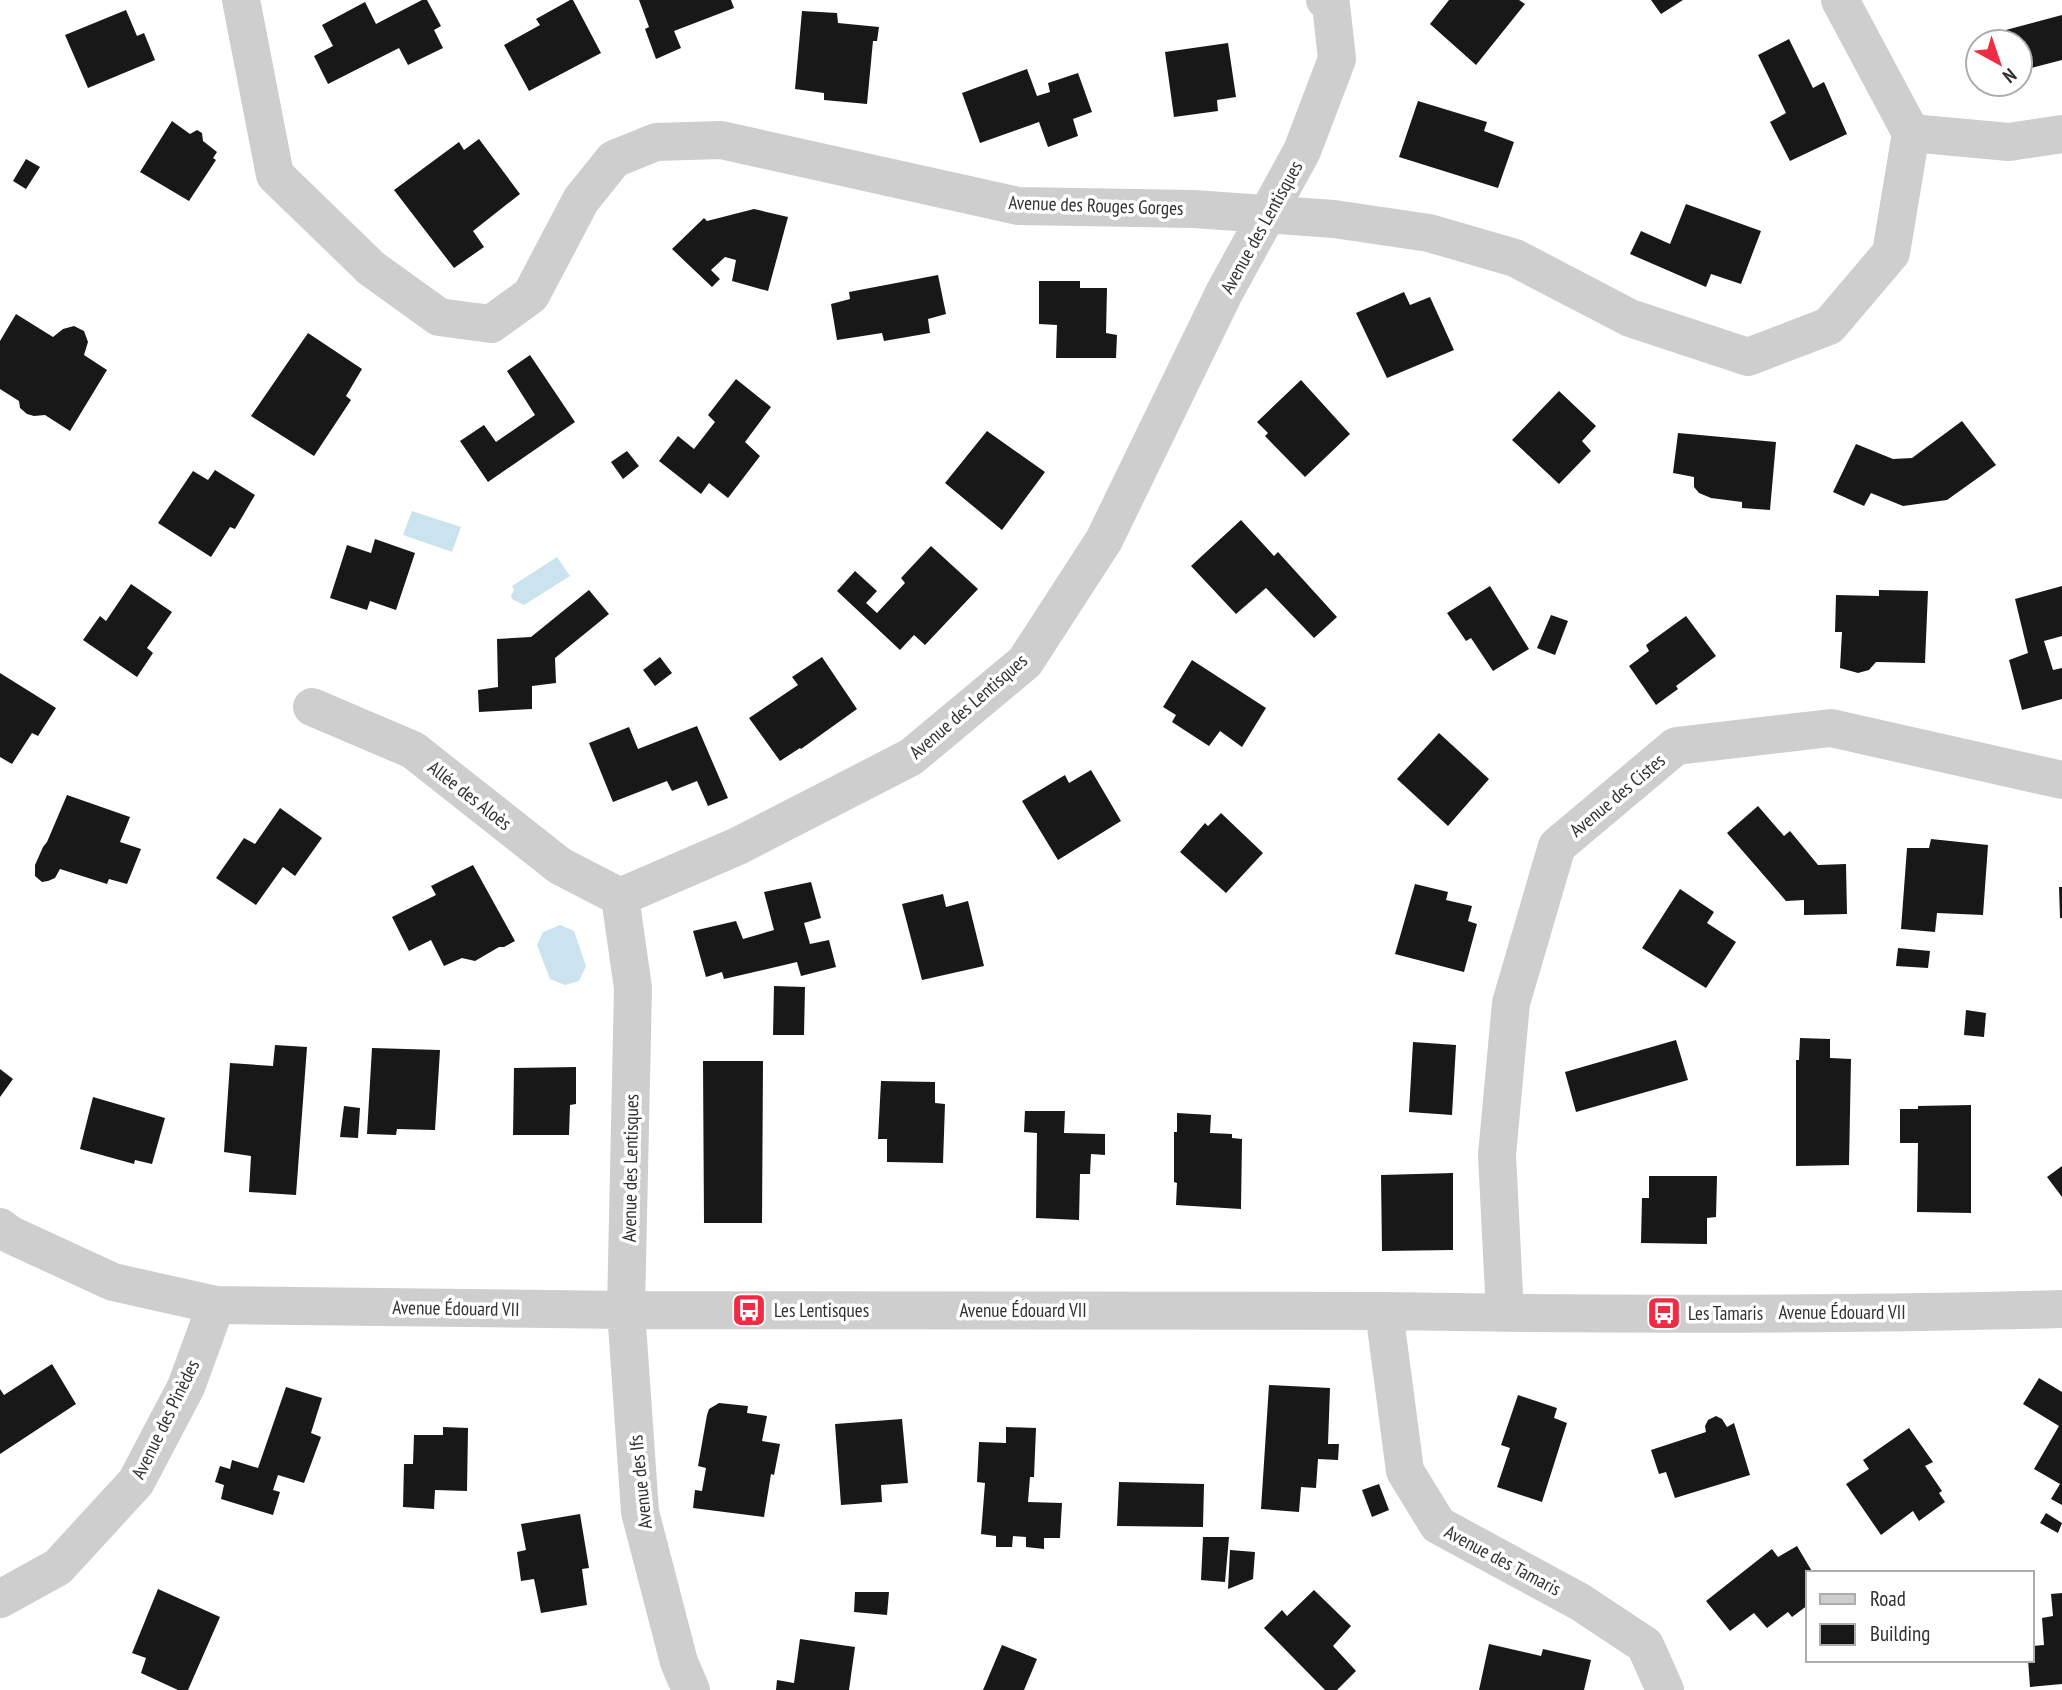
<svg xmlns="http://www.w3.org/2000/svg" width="2062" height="1690" font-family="'PT Sans Narrow',sans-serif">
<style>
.water{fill:#cbe3ef}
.building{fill:#181818}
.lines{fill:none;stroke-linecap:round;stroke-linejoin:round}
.minor{stroke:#cecece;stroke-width:38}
.labels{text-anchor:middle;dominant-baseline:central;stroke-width:7;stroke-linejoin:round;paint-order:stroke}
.street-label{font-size:19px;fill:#313131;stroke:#fff}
.poi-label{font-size:19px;fill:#313131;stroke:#fff;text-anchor:start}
</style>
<rect width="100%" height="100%" fill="#fff"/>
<path class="water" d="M412,511L461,527L452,552L403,535Z
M557,557L570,576L524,605L512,599L511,596L514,590L512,586Z
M560,925L574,931L586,966L579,981L565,985L550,979L537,945L543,932Z"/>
<path class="building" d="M422,0H427L441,26L434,30L443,48L408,65L399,48L328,84L314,56L333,46L322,25L365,2L376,24Z
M570,0H573L601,53L529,91L504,45L540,25L536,19Z
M639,0H731L734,8L674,31L681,48L656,59L645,29L649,27Z
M1449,0H1519L1525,4L1476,65L1430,24Z
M1651,0H1683L1661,14Z
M126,10L137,36L144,33L155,60L88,88L65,35Z
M802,11L837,13L838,23L879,27L877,41H873L867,104L824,100V93L795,89Z
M2062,15V60L2020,71V42H1984L1983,36Z
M1789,39L1813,88L1824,82L1847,134L1790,161L1770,122L1786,113L1758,55Z
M1228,43L1236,97L1217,100L1218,111L1174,117L1165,52Z
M1027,69L1037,96L1050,92L1048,83L1078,73L1092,112L1073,119L1078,136L1048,147L1039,122L980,143L962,93Z
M1418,101L1487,122L1484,131L1514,142L1498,188L1399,157Z
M172,121L190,134L197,130L202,133L203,141L217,152L213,158L216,160L189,201L140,172Z
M479,139L520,194L473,231L484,247L454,268L394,190L459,142L464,150Z
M26,159L40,167L26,189L13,181Z
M1686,204L1761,231L1741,284L1711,274L1706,287L1630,254L1641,231L1670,244Z
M754,209L788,217L768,291L732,281L736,260L725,257L711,270L720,279L712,287L672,249L704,218L707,221Z
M938,275L946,314L928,319L930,333L884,341L882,333L837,340L831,304L850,299L849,292Z
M1039,281H1080V288H1107L1106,333L1117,335L1116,358H1056L1057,325L1039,324Z
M1404,292L1410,305L1430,297L1454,350L1387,378L1356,313Z
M16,314L53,337L63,329L74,326L84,331L88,342L84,355L107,370L70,431L45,415L34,416L27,414L20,408L19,401L0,389V341Z
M308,333L362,369L346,396L351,400L314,456L251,416Z
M530,355L575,422L488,482L460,441L484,425L496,442L535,415L507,371Z
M736,379L771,407L745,442L760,456L728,498L709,483L701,494L659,461L678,436L694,449L715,422L708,415Z
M1301,380L1350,434L1305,477L1265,436L1268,433L1257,422Z
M1559,391L1596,426L1582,441L1591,451L1559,484L1512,440Z
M1962,421L1996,465L1947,500L1903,506L1871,493L1864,506L1833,492L1856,444L1893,459L1912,458Z
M987,431L1045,472L1002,530L945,483Z
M1678,433L1776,442L1770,510L1742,508V502L1711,498L1699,493L1694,487V477L1673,473Z
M627,451L639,466L623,479L611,462Z
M215,470L255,495L235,529L230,527L211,557L158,523L193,471L208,480Z
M1241,520L1274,556L1278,552L1337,617L1314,638L1266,588L1236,614L1191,566Z
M375,539L415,553L396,610L370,601L367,610L330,598L347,545L371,553Z
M931,546L978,589L925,645L914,635L900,650L837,591L855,571L877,591L866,603L877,613L905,583L901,578Z
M131,584L172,612L147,648L153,653L137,677L83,640L100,616L106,621Z
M1490,586L1529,649L1493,671L1471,638L1466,641L1447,613Z
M2062,586V636L2044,641L2053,670L2062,668V699L2022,710L2009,660L2028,653L2015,599Z
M589,590L609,614L555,658L556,683L532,686V709L479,712L478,690L498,687L497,639L531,637Z
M1879,590L1928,591L1925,663L1876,662L1869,670L1858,673L1840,668L1842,632H1835L1836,595L1879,596Z
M1551,615L1568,621L1555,655L1537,648Z
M1686,616L1716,656L1676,686L1678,689L1656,705L1629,666L1649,651L1646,645Z
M660,657L672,673L655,686L643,670Z
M822,657L857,709L801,749L800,748L780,761L749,718L798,685L792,677Z
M1192,660L1266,708L1242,747L1220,731L1209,746L1172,722L1176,715L1163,707Z
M0,673L56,708L38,736L32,733L12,764L0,757Z
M697,726L728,798L708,806L697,781L672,791L667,781L613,802L589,743L629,727L638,749Z
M1439,733L1489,779L1448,826L1397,779Z
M1091,770L1121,821L1058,860L1022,801L1065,775L1069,783Z
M67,795L130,817L120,842L141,849L127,884L109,879L107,884L60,869L55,878L48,881L42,882L35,876V865L43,847L47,842Z
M1758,806L1784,836L1790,831L1818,865L1846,864L1847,914L1804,915V900L1786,901L1727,833Z
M280,808L322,838L295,876L283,867L256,905L216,878L244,838L255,844Z
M1221,813L1263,853L1226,893L1180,852L1205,823L1208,826Z
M1931,839L1988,845L1983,915L1937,913L1935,932L1901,929L1907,848H1929Z
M473,865L515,941L504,947H499L475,961L462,958L444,966L431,940L409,951L392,917L436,895L431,886Z
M811,882L821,918L804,923L810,944L829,940L836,967L801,976L797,962L724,979L722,972L706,977L693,931L736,921L743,939L774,930L764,892Z
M1415,884L1448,892L1446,900L1472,906L1468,921L1477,924L1464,972L1395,954Z
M2059,887H2062V918H2060Z
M1680,889L1714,912L1707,923L1736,942L1706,988L1642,948Z
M943,894L946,907L968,901L984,966L922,980L902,904Z
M1898,948L1930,951L1928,968L1896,966Z
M774,986L805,987L804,1035H773Z
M1966,1010L1986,1013L1984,1037L1964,1035Z
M1800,1038L1830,1039V1058L1851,1059L1849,1165L1796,1166V1060H1799Z
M1676,1040L1688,1080L1576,1112L1565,1072Z
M1413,1042L1456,1045L1452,1115L1409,1112Z
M275,1045L307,1047L296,1195L249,1192L251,1156L224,1152L230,1063L273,1066Z
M372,1048L440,1050L435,1130L397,1129L396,1135L367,1134Z
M703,1061H763L762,1223H704Z
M576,1067V1104L570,1105L569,1135H513L514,1068Z
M0,1069L13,1079L0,1097Z
M881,1081L935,1082V1103L945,1104L943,1163L887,1162V1139H878Z
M93,1097L165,1118L152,1164L135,1160L134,1164L80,1149Z
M1971,1105V1213L1917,1212L1918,1143H1900V1109H1918V1106Z
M344,1106L360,1108L358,1138L340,1137Z
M1025,1111H1065L1064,1133L1105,1134V1155L1091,1154L1090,1174H1080L1079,1220L1036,1218L1037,1133L1024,1132Z
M1177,1113L1211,1115L1210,1133L1232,1134V1138L1242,1139L1241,1209L1176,1205L1177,1183L1174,1182V1132H1177Z
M2062,1166V1197L2047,1177Z
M1453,1173V1250L1382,1251L1381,1175Z
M1649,1176H1717L1716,1217L1707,1218V1244L1641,1243L1642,1198H1649Z
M52,1364L76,1404L0,1454V1389L4,1395Z
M2039,1378L2062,1392V1505L2051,1499L2060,1484L2034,1469L2059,1426L2023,1404Z
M1269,1385L1330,1388L1328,1444H1339L1338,1460L1318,1459L1316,1488L1301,1487L1299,1512L1261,1509Z
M286,1387L322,1398L311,1433L321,1437L304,1483L278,1475L273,1490L280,1492L273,1515L221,1499L224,1485L215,1482L220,1466L230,1469L232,1460L258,1468Z
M1518,1395L1557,1408L1554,1418L1567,1423L1542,1502L1497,1487L1510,1448L1501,1445Z
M719,1403L748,1406L747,1413L767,1416L762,1441L780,1444L774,1475L771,1474L764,1517L693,1508L695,1490L702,1491L706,1468L698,1466L707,1415L709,1409Z
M1716,1416L1722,1419L1727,1427L1734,1423L1750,1475L1675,1498L1666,1472L1659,1474L1651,1450L1706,1432L1705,1426L1708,1420Z
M902,1419L908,1483L881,1485L882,1502L841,1505L835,1424Z
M443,1427L468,1428L467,1491L435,1490L434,1509L403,1507L404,1464H413L414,1435H443Z
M1006,1427L1036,1428L1034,1477H1030L1028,1502L1062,1503L1060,1538H1044V1549L1026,1547V1537L1013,1536L1012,1547H996V1536L981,1534L985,1483L977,1482L979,1442L1006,1443Z
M1909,1428L1933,1462L1925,1466L1942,1491L1939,1493L1945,1502L1919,1521L1913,1511L1881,1535L1846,1484L1869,1469L1863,1460Z
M1119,1482L1204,1484L1203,1527L1117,1526Z
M1379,1484L1389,1510L1372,1517L1362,1490Z
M2046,1513L2062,1523L2058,1533L2040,1523Z
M580,1514L589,1568L582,1569L587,1605L541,1613L534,1579L521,1581L517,1552L526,1550L521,1524Z
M1203,1537H1229L1225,1582L1201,1580Z
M1797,1546L1813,1573H1808V1605L1792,1617L1788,1612L1767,1628L1754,1613L1730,1631L1706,1601L1772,1549L1778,1557Z
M1230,1550L1255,1552L1253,1579L1228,1589Z
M158,1589L220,1617L188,1690H178L141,1673L146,1658L132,1653Z
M1314,1590L1351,1626L1333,1646L1356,1671L1337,1690H1325L1264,1628L1282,1610L1287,1616Z
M855,1592H889L887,1615L854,1612Z
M2062,1593V1684L2030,1687L2028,1660H2032V1646L2044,1645L2042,1618L2053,1616L2051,1594Z
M800,1639L855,1647L849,1690H776L777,1680L794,1683Z
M1489,1644L1541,1656L1543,1649L1591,1660L1584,1690H1479Z
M1002,1645L1037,1659L1024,1690H983Z"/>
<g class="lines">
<path class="minor" d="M241,0L275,175L371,268L439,317L491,324L531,295L581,200L614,159L656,142L721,140L1018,206L1194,209L1334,219L1429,233L1515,258L1630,318L1748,357L1829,326L1891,253L1911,133
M1840,0L1911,133L2009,142L2062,134
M312,707L413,750L560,866L620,897
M0,1227L11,1235L113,1282L216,1305L626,1310L1384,1311C1610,1315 1836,1315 2062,1309
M1384,1311L1405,1471L1438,1525L1580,1602L1645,1645L1665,1690
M1505,1313L1497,1155L1511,1003L1557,846L1676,746L1831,728L2062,780
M0,1599L58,1567L136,1482L186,1387L216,1305
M691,1690L679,1662L640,1512L626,1310L633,988L620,897L738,846L911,757L1025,662L1104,540L1224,293L1302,151L1337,59L1331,5L1325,0"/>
</g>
<defs>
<g id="bus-square" transform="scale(1.75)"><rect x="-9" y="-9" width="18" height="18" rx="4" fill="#ef2c44" stroke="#fff"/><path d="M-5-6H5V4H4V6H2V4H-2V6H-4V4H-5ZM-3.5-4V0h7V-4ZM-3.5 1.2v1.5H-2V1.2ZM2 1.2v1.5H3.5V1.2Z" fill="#fff"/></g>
</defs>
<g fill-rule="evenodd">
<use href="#bus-square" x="749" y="1310"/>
<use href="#bus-square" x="1664" y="1313"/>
</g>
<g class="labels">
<g class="street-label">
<text transform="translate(1096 205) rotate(2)">Avenue des Rouges Gorges</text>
<text transform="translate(1261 227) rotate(-61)">Avenue des Lentisques</text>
<text transform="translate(968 706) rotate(-41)">Avenue des Lentisques</text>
<text transform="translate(470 795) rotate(38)">Allée des Aloès</text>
<text transform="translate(1617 795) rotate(-40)">Avenue des Cistes</text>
<text transform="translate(630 1168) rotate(-89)">Avenue des Lentisques</text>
<text transform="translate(456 1308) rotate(1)">Avenue Édouard VII</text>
<text x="1023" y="1310">Avenue Édouard VII</text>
<text x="1842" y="1312">Avenue Édouard VII</text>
<text transform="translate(165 1419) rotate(-64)">Avenue des Pinèdes</text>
<text transform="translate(640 1482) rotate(-96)">Avenue des Ifs</text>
<text transform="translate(1503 1560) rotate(28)">Avenue des Tamaris</text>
</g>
<g class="poi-label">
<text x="774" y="1310">Les Lentisques</text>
<text x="1688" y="1313">Les Tamaris</text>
</g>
</g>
<rect x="1806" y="1571" width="228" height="91" fill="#ffffff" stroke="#adadad" stroke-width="2"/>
<rect x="1820" y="1594" width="35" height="10" fill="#cecece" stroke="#adadad" stroke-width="2"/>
<text x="1870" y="1606" font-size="21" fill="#313131">Road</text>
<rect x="1820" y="1624" width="35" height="21" fill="#181818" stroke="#adadad" stroke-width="2"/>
<text x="1870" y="1641" font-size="21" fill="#313131">Building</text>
<g transform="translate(1999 63) rotate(140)"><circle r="33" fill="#ffffff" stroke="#adadad" stroke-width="2"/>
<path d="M0-5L12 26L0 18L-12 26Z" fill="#ef2c44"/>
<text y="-10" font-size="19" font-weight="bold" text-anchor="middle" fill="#313131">N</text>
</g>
</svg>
